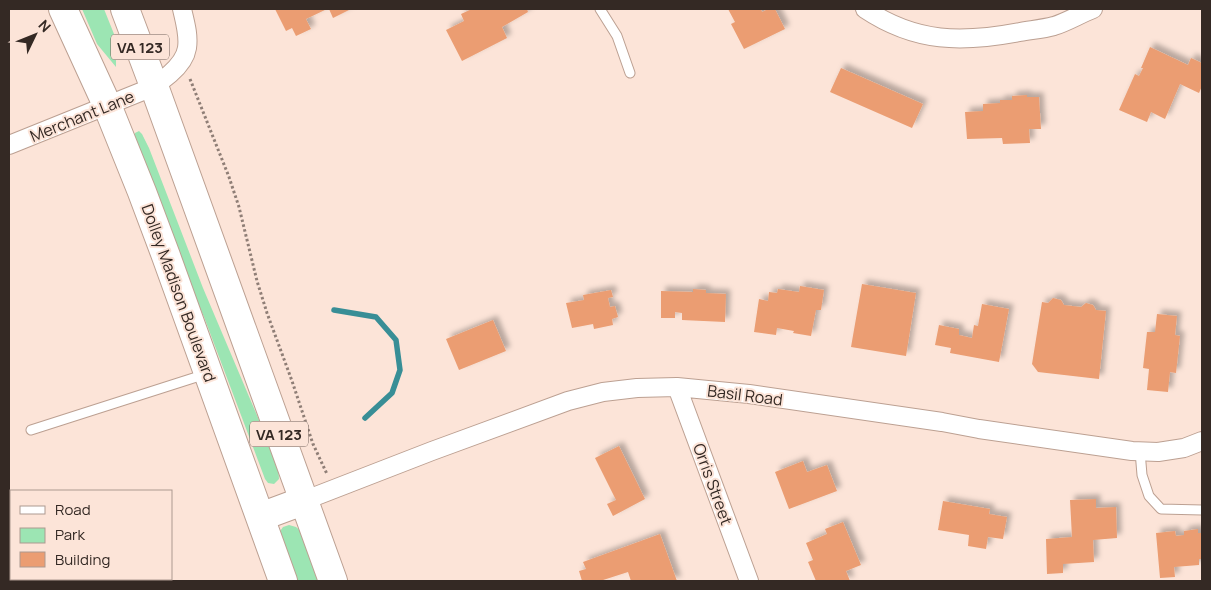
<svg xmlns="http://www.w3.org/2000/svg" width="1211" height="590" font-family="Manrope,sans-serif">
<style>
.green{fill:#9ce5b3}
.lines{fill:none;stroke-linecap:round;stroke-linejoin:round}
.stream{stroke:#388e96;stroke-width:5.5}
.building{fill:#eb9d72;filter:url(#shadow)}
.lane-casing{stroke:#bca092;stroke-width:11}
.street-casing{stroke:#bca092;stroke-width:20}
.primary-casing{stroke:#bca092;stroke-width:30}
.path{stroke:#8f7e76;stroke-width:3;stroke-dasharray:2.5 2.5;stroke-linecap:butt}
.lane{stroke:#fff;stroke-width:9}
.street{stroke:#fff;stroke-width:18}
.primary{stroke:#fff;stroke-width:28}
.labels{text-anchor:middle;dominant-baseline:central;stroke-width:4;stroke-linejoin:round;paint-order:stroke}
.shield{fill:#fce4d8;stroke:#70615a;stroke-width:1}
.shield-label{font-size:15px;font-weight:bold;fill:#342924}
.street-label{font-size:16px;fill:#342924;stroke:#fce4d8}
</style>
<defs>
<filter id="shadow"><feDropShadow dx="4.5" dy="-4.5" stdDeviation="2.5" flood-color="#0004"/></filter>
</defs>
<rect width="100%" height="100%" fill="#fce4d8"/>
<path class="green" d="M82,9H104L116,39V67L97,44Z
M139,131L142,134L149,148L203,288L278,465L279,479L274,484L268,483L265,479L204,317L157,209L133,140L135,133Z
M289,525L296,527L303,533L321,581H290L278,534L283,527Z"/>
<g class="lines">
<path class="stream" d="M334,310L376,317L396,340L400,370L392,393L365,418"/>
</g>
<path class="building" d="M275,9H327L306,19L311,29L296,36L292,28L286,31Z
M329,9H351L333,18Z
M472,9H479L480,10L482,9H527L528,12L502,27L507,38L462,61L446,30L464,21L461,14Z
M728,9H761L762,12L768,9H775L785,29L744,49L731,24L735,22Z
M1150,47L1188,65L1191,58L1202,63V86L1199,93L1180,84L1165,119L1151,112L1147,122L1119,110L1135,74L1139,76L1143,68H1141Z
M841,68L923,104L912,128L830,92Z
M1027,95V97H1039L1041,129H1029L1030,143L1003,144L1002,138L967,139L965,112L983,111V104L1000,103V100H1012V96Z
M862,284L916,293L906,356L851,347Z
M800,286L824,290L821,310H816L811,336L793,333L794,331L777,328L776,335L754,332L759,299L768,301L769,292L777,293L778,289L799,292Z
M693,289L706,290V293L726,294L725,322L682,320V313L675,312V318H661V291L693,292Z
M611,290L613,297L608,298L610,307L615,306L618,317L612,319L613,325L594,329L593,324L572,328L566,303L584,300L583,295Z
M1053,298L1061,300L1064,305L1081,307L1086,303L1093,305L1096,310L1106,311L1099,379L1038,372L1032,364L1042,302L1048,303Z
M982,304L1009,309L999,362L950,353L951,348L935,345L939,325L959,329V335L972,338L974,325L978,326Z
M1157,314L1177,316L1175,335L1180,336L1176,373L1170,372L1168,392L1147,390L1149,369L1143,368L1147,332H1155Z
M493,320L506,351L459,370L446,339Z
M619,446L645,499L613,516L607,504L616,500L595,458Z
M803,461L807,472L827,465L837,491L789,509L775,472Z
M1096,499V508L1116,507L1117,538L1093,540L1094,562L1063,564V573L1047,574L1046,539L1072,537L1070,500Z
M943,501L990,509L989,514L1007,517L1003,539L988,537L986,549L968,546L969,535L938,530Z
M843,522L861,565L846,571L850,581H816L808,562L813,560L806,543L827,534L825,529Z
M1198,529V533H1202V559H1199V565L1174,567L1175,577L1160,578L1156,533L1175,531L1176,536L1184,535V531Z
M660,534L677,581H631L628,572L600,581H582L579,571L586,569L583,562Z
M11,539V579H20L14,581H9V540Z"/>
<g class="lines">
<g class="lane-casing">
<path id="lane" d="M600,9L617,36L630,73
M31,430L206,374
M1140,451L1142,475L1149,496L1161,509L1202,510"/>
</g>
<g class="street-casing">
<path id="street" d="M865,9C916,43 962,43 1020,32C1031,30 1043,29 1054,26C1067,22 1080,14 1093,9
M9,145L143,91C159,84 184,67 187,48C189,35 185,22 182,9
M677,387L749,581
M303,501L432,451L568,401L603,392L637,388L677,387L749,394L942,422L979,429L1132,451L1158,452L1184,448L1202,441"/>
</g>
<g class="primary-casing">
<path id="primary" d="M63,9L107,105L142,192L166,256L283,581
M125,9L154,86L333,581
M260,517L303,501"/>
</g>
<path class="path" d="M190,79L229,177L239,207L257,281L267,313L292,381L313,444L327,474"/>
<use href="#lane" class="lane"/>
<use href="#street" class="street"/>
<use href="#primary" class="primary"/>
</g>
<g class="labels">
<g class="shield">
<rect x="111" y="34.5" width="58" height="25" rx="4"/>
<rect x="250" y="421.5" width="58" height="25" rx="4"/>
</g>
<g class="shield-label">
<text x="140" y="47">VA 123</text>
<text x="279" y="434">VA 123</text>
</g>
<g class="street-label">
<text transform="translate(82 116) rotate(-22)">Merchant Lane</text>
<text transform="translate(179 293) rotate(70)">Dolley Madison Boulevard</text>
<text transform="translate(745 395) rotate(7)">Basil Road</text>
<text transform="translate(713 484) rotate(70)">Orris Street</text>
</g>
</g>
<rect width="1211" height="590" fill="none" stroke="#342924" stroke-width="20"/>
<rect x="10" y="490" width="162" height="90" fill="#fce4d8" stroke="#ac9990"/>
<rect x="20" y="506" width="25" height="8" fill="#ffffff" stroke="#ac9990"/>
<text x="55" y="515" font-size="15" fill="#342924">Road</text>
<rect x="20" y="528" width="25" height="15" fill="#9ce5b3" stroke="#ac9990"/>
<text x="55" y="540" font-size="15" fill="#342924">Park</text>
<rect x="20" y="552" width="25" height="15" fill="#eb9d72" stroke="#ac9990"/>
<text x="55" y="565" font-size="15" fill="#342924">Building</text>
<g transform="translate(35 35) rotate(47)" stroke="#fce4d8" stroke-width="4" paint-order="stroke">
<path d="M0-4L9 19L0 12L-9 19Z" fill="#342924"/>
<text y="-8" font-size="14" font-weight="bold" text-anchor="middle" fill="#342924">N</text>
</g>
</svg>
